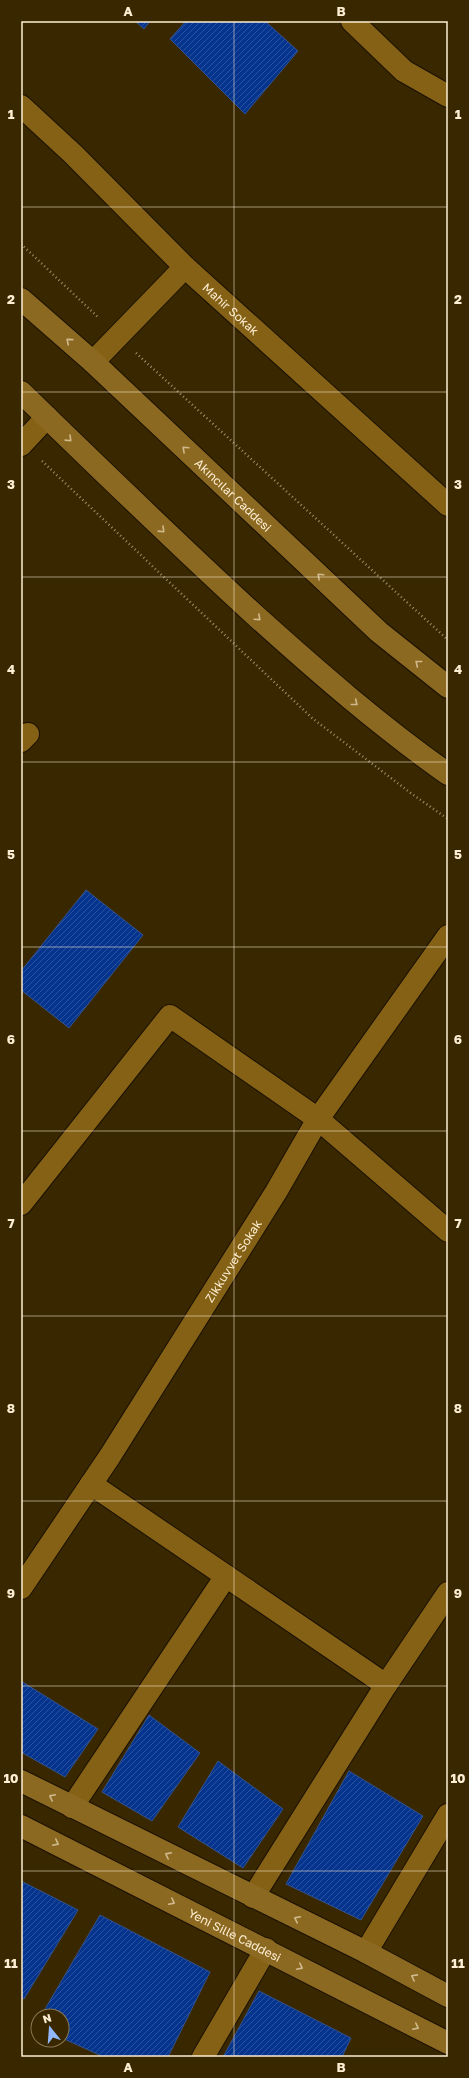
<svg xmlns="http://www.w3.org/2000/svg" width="469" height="2078" font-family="'Golos Text',sans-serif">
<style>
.building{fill:url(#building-hatch);stroke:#35538a}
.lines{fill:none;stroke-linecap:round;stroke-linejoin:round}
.minor-casing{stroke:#1b1100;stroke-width:24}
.secondary-casing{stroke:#1b1100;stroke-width:24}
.path{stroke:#a08f6f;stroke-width:2.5;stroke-dasharray:1 3;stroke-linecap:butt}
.minor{stroke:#846115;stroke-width:22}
.secondary{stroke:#8c6921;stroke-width:22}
.oneway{stroke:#d0b98c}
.grid{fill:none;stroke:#feefd4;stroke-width:1;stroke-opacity:0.55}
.labels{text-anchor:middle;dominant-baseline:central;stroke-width:3.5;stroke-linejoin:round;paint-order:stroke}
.street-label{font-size:12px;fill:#feefd4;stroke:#392700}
.neatline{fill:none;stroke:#feefd4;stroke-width:1.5}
.grid-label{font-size:13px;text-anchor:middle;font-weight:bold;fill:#feefd4}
</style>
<defs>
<pattern id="building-hatch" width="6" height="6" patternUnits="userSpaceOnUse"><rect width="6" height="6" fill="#05348f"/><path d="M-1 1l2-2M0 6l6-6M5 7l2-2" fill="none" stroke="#2a529e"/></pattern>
</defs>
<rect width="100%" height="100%" fill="#392700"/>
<path class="building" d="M135,21H150L144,29Z
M186,21H265L298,51L245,114L170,39Z
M86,890L143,935L69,1028L21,990V971Z
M21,1681L98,1729L65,1777L21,1752Z
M149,1715L200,1753L152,1821L102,1792Z
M218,1761L283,1809L243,1868L178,1827Z
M349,1771L423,1816L361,1920L286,1884Z
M21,1881L78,1910L24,1999L21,1997Z
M100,1915L210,1972L168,2057H104L62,2038V2016H41Z
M259,1991L351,2038L342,2057H223Z"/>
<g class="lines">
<g class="minor-casing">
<g id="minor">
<path d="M352,21L404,71L448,96"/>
<path id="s1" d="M21,106L73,154L185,267L448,505"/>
<path d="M93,362L185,267"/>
<path d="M21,445L47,417"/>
<path d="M21,741L28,734"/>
<path d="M21,1204L170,1016L318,1119L448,1231"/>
<path d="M91,1484L386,1685"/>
<path id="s2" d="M21,1588L110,1456L276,1192L318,1119L448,936"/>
<path d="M72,1807L226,1576"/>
<path d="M253,1897L386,1685L448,1593"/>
<path d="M366,1952L448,1815"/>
<path d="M203,2057L266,1949"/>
</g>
</g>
<g class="secondary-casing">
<g id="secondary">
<path id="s3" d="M21,299L93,362L379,632L448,687"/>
<path d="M21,392C99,468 177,544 257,617C318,672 380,726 448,774"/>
<path d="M21,1781L366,1952L448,1996"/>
<path id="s4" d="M21,1826L448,2043"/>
</g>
</g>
<path class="path" d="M21,244L99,318
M136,353L448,640
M42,461L312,718L412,794L448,819"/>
<use href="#minor" class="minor"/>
<use href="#secondary" class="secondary"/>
</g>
<defs><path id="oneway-chevron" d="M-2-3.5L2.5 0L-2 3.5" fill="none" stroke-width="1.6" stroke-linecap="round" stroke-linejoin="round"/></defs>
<g class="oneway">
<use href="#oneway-chevron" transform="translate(69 341) rotate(-139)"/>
<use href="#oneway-chevron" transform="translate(69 439) rotate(44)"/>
<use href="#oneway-chevron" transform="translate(185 449) rotate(-137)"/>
<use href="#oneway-chevron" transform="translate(162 530) rotate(44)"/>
<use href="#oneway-chevron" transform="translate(320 576) rotate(-137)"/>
<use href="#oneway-chevron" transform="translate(258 618) rotate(42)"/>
<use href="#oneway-chevron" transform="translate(418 663) rotate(-141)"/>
<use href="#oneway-chevron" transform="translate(355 703) rotate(39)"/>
<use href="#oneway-chevron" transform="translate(52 1797) rotate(-153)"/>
<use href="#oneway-chevron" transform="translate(56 1843) rotate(27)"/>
<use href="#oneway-chevron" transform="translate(168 1855) rotate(-153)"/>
<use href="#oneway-chevron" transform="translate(172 1902) rotate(27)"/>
<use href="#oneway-chevron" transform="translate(297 1919) rotate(-154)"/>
<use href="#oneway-chevron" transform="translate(300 1967) rotate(27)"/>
<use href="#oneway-chevron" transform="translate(414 1977) rotate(-152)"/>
<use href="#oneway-chevron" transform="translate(416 2027) rotate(27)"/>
</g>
<path class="grid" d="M234,21V2057M21,207H448M21,392H448M21,577H448M21,762H448M21,947H448M21,1131H448M21,1316H448M21,1501H448M21,1686H448M21,1871H448"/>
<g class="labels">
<g class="street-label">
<text stroke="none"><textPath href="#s1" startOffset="292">Mahir Sokak</textPath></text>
<text stroke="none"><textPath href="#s3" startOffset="289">Akıncılar Caddesi</textPath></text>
<text stroke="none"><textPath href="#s2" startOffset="390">Zikkuvvet Sokak</textPath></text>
<text stroke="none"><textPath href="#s4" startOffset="240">Yeni Sille Caddesi</textPath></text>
</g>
</g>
<rect width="469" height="2078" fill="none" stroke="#392700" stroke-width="44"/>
<g transform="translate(50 2028) rotate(343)"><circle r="19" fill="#392700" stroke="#887755"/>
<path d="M0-3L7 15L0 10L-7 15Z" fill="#91b8fd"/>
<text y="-6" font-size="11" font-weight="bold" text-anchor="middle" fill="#feefd4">N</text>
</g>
<rect x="22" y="22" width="425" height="2034" class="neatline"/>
<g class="grid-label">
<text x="128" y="16">A</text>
<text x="341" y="16">B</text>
<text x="11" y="119">1</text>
<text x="458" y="119">1</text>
<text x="11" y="304">2</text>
<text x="458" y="304">2</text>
<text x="11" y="489">3</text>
<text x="458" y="489">3</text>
<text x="11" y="674">4</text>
<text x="458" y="674">4</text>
<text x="11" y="859">5</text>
<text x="458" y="859">5</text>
<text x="11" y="1044">6</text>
<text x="458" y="1044">6</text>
<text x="11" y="1228">7</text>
<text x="458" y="1228">7</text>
<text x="11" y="1413">8</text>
<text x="458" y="1413">8</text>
<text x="11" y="1598">9</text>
<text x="458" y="1598">9</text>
<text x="11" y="1783">10</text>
<text x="458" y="1783">10</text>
<text x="11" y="1968">11</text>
<text x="458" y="1968">11</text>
<text x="128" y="2072">A</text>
<text x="341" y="2072">B</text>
</g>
</svg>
